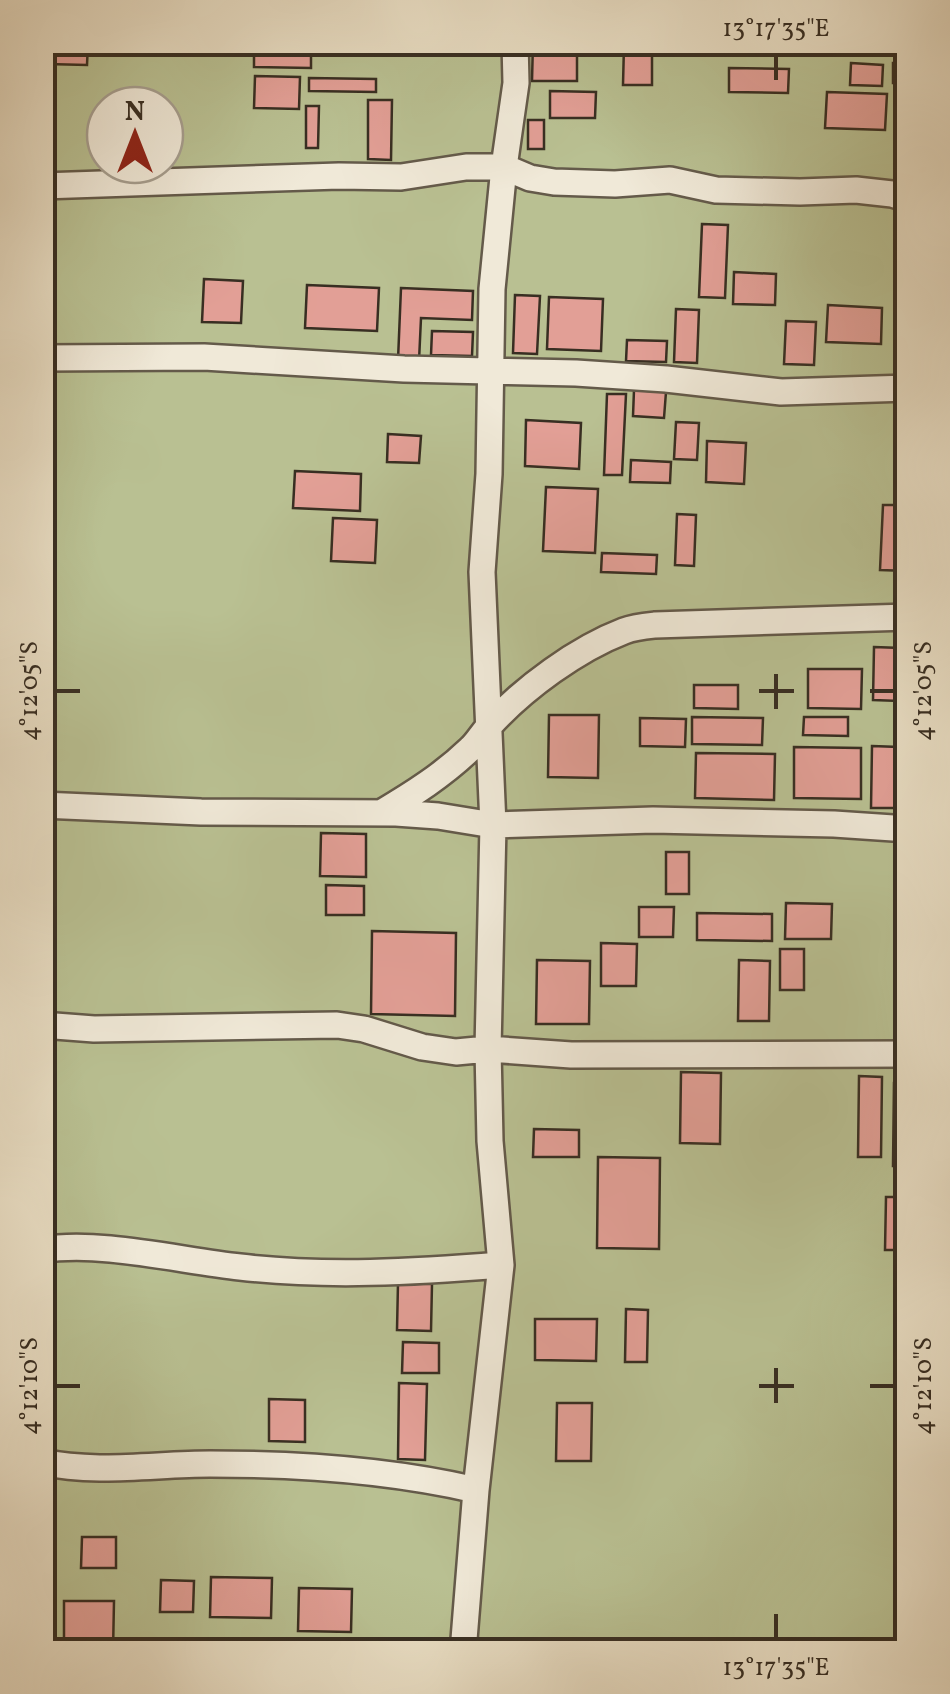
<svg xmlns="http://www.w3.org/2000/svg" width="950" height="1694" font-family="Vollkorn,serif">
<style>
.green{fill:#b9c092;stroke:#78775a;stroke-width:2.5;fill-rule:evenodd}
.building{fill:#e29f96;stroke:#382e22;stroke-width:2.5}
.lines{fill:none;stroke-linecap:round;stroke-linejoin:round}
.minor-casing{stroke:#645a4a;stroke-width:30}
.minor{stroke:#f0e9d8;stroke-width:25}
.ticks{fill:none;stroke:#382e22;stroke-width:4}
.neatline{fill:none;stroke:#382e22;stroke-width:4}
.ticks-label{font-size:25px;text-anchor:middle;fill:#382e22}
</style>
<rect width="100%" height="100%" fill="#e8ddc3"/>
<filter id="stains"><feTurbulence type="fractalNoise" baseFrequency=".002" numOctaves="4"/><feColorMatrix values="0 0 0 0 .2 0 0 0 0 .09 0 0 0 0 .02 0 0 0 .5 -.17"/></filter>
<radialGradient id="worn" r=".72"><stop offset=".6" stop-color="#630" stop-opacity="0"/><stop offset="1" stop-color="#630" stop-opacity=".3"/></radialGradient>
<path class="green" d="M43,43H907V1651H43ZM105,105H165V165H105Z"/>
<path class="building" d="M48,42H88L87,65L47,64Z
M533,42H577V81H532Z
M254,44L311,45V68L254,67Z
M624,45L652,46V85H623Z
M851,63L883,65L882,86L850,85Z
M893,63L908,64V83H893Z
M729,68L789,69L788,93L729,92Z
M255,76L300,77L299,109L254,108Z
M309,78L376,79V92L309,91Z
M550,91L596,92L595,118H550Z
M827,92L887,94L885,130L825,128Z
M368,100H392L391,160L368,159Z
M306,106H319L318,148H306Z
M528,120H544V149H528Z
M901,136H908V177H899Z
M702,224L728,225L725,298L699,297Z
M734,272L776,274L775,305L733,304Z
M204,279L243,281L241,323L202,322Z
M307,285L379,288L377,331L305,328Z
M401,288L473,291L472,320L421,318L419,361L398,360Z
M515,295L540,296L537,354L513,353Z
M549,297L603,299L601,351L547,349Z
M828,305L882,308L881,344L826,342Z
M676,309L699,310L697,363L674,362Z
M786,321L816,322L814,365L784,364Z
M432,331L473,332L472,356L431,355Z
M627,340L667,341L666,362L626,361Z
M634,390L666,392L664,418L633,416Z
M607,394H626L622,475H604Z
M526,420L581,423L579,469L525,466Z
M676,422L699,423L697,460L674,459Z
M388,434L421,436L419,463L387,462Z
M707,441L746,443L744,484L706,482Z
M631,460L671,462L670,483L630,482Z
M42,464L51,465L49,521H42Z
M295,471L361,474L360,511L293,508Z
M546,487L598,489L595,553L543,551Z
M883,505H908V571L880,570Z
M677,514L696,515L694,566L675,565Z
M333,518L377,520L375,563L331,561Z
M602,553L657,555L656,574L601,572Z
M874,647L901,648L900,701L873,700Z
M808,669H862L861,709L808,708Z
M694,685H738V709L694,708Z
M549,715H599L598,778L548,777Z
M692,717L763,718L762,745L692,744Z
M804,717H848V736L803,735Z
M640,718L686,719L685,747L640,746Z
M872,746L899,747L898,808H871Z
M794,747L861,748V799L794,798Z
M696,753L775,754L774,800L695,798Z
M321,833L366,834V877L320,876Z
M666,852H689V894H666Z
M326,885L364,886V915H326Z
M786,903L832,904L831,939H785Z
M639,907H674L673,937H639Z
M697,913L772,914V941L697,940Z
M372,931L456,933L455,1016L371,1014Z
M601,943L637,944L636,986H601Z
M780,949H804V990H780Z
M537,960L590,961L589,1024H536Z
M739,960L770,961L769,1021H738Z
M681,1072L721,1073L720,1144L680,1143Z
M859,1076L882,1077L881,1157H858Z
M894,1083H908V1166H893Z
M534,1129L579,1130V1157H533Z
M598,1157L660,1158L659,1249L597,1248Z
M886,1197H908V1250H885Z
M398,1283L432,1284L431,1331L397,1330Z
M626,1309L648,1310L647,1362H625Z
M535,1319H597L596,1361L535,1360Z
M403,1342L439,1343V1373H402Z
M399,1383L427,1384L425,1460L398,1459Z
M269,1399L305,1400V1442L269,1441Z
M557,1403H592L591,1461H556Z
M82,1537H116V1568H81Z
M211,1577L272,1578L271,1618L210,1617Z
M161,1580L194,1581L193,1612H160Z
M299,1588L352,1589L351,1632L298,1631Z
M64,1601H114L113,1652H64Z"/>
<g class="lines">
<g class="minor-casing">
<path id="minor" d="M42,186L339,176L401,177L466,167H504L530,178L554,182L615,184L670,180L716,190L800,192L856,190L892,194L908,199
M42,358L204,357L404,369L576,373L666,379L781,392L908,388
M42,805L201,812L396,813L438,816L493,825L653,820L834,824L908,829
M381,813C413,794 443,775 470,749C478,742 483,732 490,725C524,688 577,649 624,631C634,627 645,626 655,625L908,617
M42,1025L94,1029L337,1025L364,1029L422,1047L456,1052L488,1049L571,1055L908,1054
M42,1250C99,1240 182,1261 240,1267C326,1277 415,1272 501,1265
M42,1462C97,1474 155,1464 210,1464C298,1464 390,1470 476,1490
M463,1652L476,1490L501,1265L490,1141L488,1049L493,825L482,572L489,474L492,289L504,167L516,83L515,42"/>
</g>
<use href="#minor" class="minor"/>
</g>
<path class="ticks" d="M776,55V80M776,674V709M55,691H80M759,691H794M870,691H895M776,1368V1403M55,1386H80M759,1386H794M870,1386H895M776,1614V1639"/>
<rect width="950" height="1694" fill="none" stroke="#e8ddc3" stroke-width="110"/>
<g transform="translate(135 135)"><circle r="48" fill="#f0e9d8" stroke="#a69e8f" stroke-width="2.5"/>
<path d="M0-8L18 38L0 25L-18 38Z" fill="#8f2418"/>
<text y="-15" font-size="28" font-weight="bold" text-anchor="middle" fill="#382e22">N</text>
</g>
<rect x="55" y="55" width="840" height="1584" class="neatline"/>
<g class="ticks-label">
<text x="776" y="36">13°17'35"E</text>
<text transform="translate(28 691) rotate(-90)" y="9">4°12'05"S</text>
<text transform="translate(922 691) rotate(-90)" y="9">4°12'05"S</text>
<text transform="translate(28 1386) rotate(-90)" y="9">4°12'10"S</text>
<text transform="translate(922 1386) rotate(-90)" y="9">4°12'10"S</text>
<text x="776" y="1675">13°17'35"E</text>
</g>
<rect width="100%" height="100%" filter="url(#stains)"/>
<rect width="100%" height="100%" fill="url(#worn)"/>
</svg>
